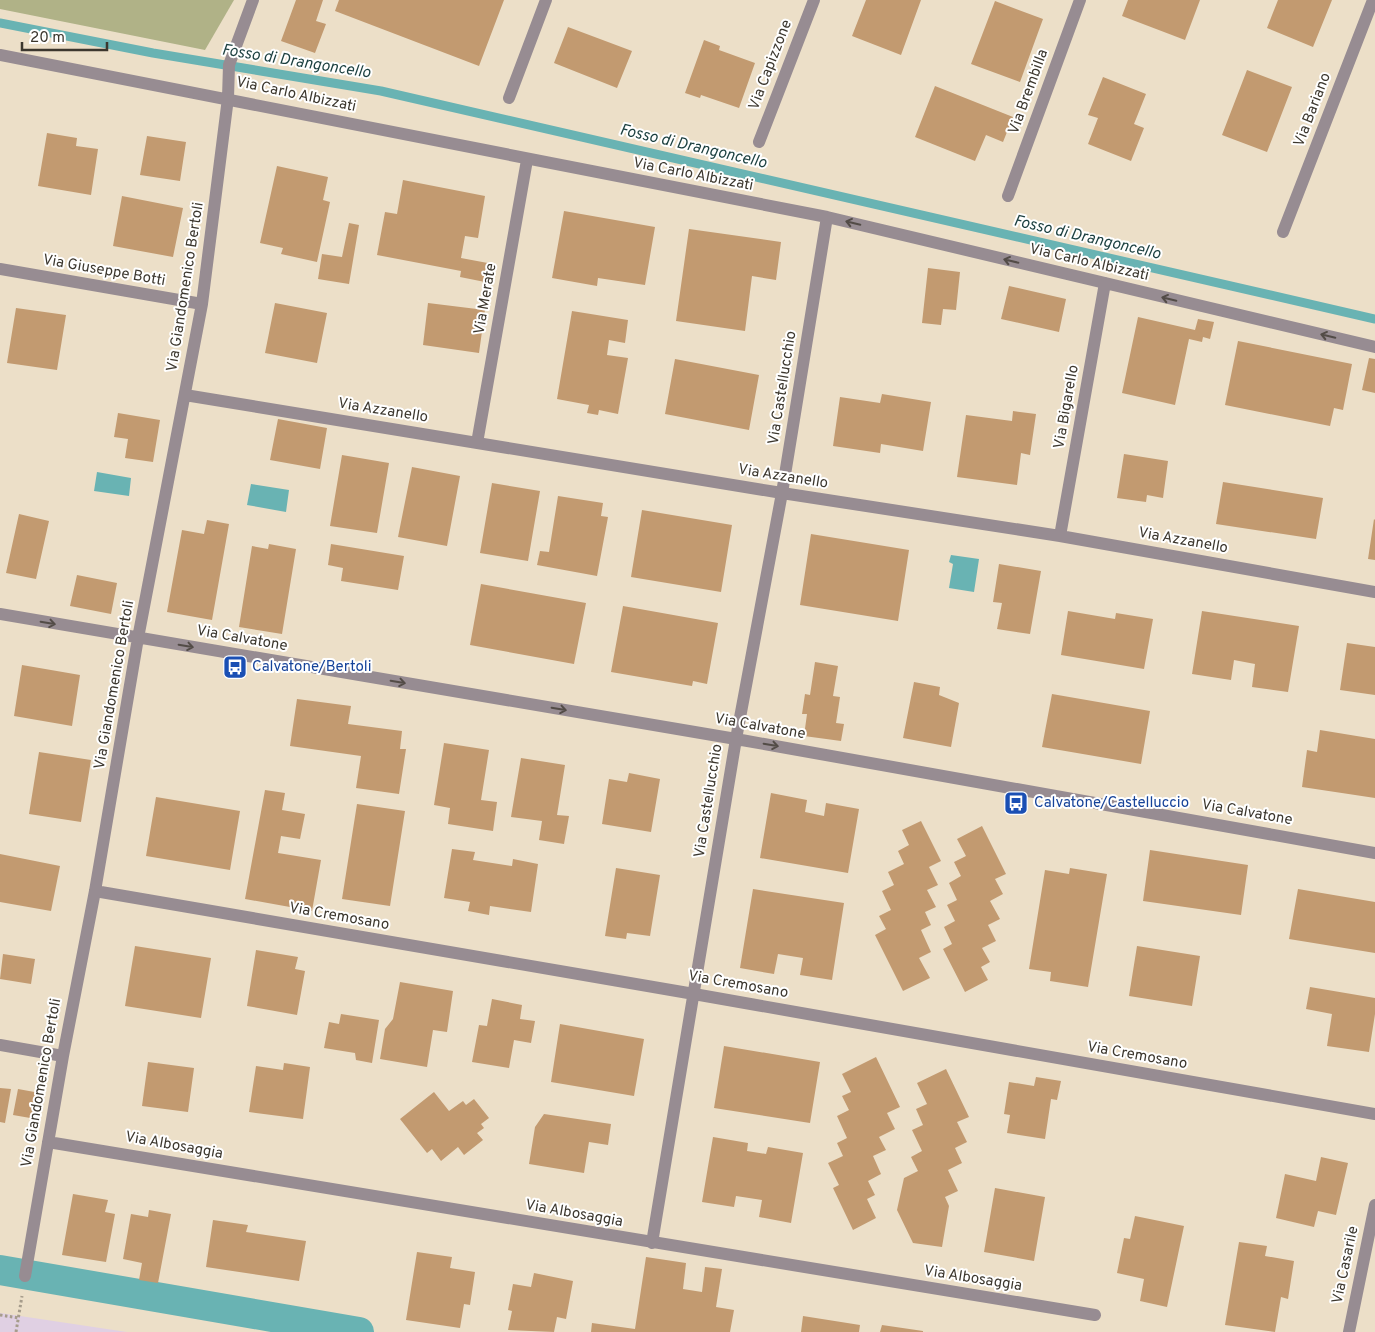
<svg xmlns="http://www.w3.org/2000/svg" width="1375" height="1332" font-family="Overpass,sans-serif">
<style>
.industrial{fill:#e0d0e3}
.green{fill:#b0b287}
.water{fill:#69b3b3}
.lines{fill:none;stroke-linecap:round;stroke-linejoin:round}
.stream{stroke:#69b3b3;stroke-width:9}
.canal{stroke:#69b3b3;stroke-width:30}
.building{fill:#c29a70}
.path{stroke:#a69c8b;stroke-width:3;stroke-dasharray:2.5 2.5;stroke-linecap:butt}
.minor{stroke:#978c92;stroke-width:12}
.oneway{stroke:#534c47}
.labels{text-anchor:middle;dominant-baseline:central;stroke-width:4;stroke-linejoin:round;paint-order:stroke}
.street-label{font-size:15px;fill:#3c372e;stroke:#fff}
.transit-label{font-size:15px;fill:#164399;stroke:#fff;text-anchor:start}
.water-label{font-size:16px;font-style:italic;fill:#1b3f3f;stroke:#fff}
</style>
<rect width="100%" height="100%" fill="#ecdfc8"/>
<path class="industrial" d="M0,1313L127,1332H0Z"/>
<path class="green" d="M0,0H234L205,50L0,9Z"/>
<path class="water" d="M97,472L131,478L129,496L94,491Z
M251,484L289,490L286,512L247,505Z
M951,555L979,559L974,592L949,588L953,564L949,562Z"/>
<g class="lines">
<path class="stream" d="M0,23L153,53L381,91L1375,319"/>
<path class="canal" d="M0,1270L359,1332"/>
</g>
<path class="building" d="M296,0H323L316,21L326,24L315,53L281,41Z
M339,0H504L479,66L335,11Z
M866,0H921L901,55L852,36Z
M1128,0H1200L1185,40L1122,16Z
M1278,0H1332L1313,47L1267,28Z
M995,1L1043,19L1020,82L971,64Z
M568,27L632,51L617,88L554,63Z
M704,40L720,46L719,50L755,63L739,108L701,95L700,98L685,93Z
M1247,70L1292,87L1267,152L1222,135Z
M1103,77L1146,94L1134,124L1144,128L1131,161L1088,144L1098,118L1088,115Z
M935,86L1013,117L1003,142L986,135L975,161L915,137Z
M47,133L77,138L76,146L98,149L91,195L38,186Z
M147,136L186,142L180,181L140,175Z
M277,166L328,177L323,200L330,202L317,262L281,254L283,248L260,243Z
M403,180L485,196L478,238L465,236L461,258L493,264L490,283L460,277L461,271L377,255L385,212L397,214Z
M122,196L183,208L173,257L113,246Z
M564,211L655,227L645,285L598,278L597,286L552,278Z
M349,223L359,225L349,284L318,279L322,254L342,257Z
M689,229L781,242L776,280L752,276L745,331L676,321Z
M928,268L960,272L956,310L943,309L941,325L922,323Z
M1009,286L1066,299L1059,332L1001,319Z
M275,303L327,313L317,363L265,353Z
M428,303L485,310L479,353L423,345Z
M16,308L66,315L57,370L7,363Z
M572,311L628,320L625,343L609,340L607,355L628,358L618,414L599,410L598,415L587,413L589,405L557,399Z
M1138,317L1195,330L1198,319L1214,322L1210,339L1203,337L1202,342L1189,339L1175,405L1122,393Z
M1238,341L1352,364L1343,410L1334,408L1330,426L1225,405Z
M1369,358L1375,359V393L1362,390Z
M675,359L759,375L749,430L665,414Z
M882,394L931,402L923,451L881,444L880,453L833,446L840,397L880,403Z
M1013,411L1036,414L1030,455L1021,453L1017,485L957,477L966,415L1012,421Z
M118,413L160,420L153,462L125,458L128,439L114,437Z
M278,419L327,428L320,469L270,460Z
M1124,454L1168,461L1163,498L1147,495L1146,502L1117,498Z
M342,455L389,463L377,533L330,526Z
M412,467L460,476L447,546L398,537Z
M1223,482L1323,498L1316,539L1216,524Z
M492,483L540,491L528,561L480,553Z
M558,496L603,503L601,516L608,517L597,576L537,565L540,551L549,552Z
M642,510L732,525L721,592L631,577Z
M19,514L49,521L36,579L6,573Z
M1374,519L1375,520V560L1368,559Z
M207,520L229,524L212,620L167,612L182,530L204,534Z
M811,534L909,550L898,621L800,605Z
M269,544L296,549L282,634L239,627L252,546L268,549Z
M331,544L404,556L398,590L341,581L343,568L328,565Z
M999,564L1041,571L1030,634L997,629L1002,603L993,602Z
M77,575L117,583L111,614L70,606Z
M481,584L586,603L574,664L470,645Z
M623,606L718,623L707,684L693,681L692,686L611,672Z
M1068,611L1115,619L1116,613L1153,619L1144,669L1061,655Z
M1202,611L1299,626L1288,692L1252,687L1255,664L1234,660L1231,680L1192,674Z
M1347,643L1375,647V695L1340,690Z
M815,662L838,666L833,696L840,697L836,723L844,724L841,741L804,736L807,714H802L805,694L810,695Z
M22,665L80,675L72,726L14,716Z
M914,682L940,687L939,695L959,703L951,747L903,738Z
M1052,694L1150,711L1141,764L1042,747Z
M297,699L351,706L348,724L402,731L400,749H406L399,794L356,788L361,756L290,746Z
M1320,730L1375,739V798L1302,787L1307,750L1317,752Z
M444,743L489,750L481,800L497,802L493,831L448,824L450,808L434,805Z
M39,752L91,760L81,822L29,814Z
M521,758L565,765L557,815L569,816L564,844L539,840L542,821L511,817Z
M629,773L660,779L651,832L602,824L609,779L627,782Z
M265,790L285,793L282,810L305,814L300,839L281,836L278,853L321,860L312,911L245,899Z
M771,793L807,800L805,812L824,816L826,803L859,809L848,873L760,858Z
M156,797L240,811L230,870L146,856Z
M357,804L405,811L390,906L342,899Z
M921,821L941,861L929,867L938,885L927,890L936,907L925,912L931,925L921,930L931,952L919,958L930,978L903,991L875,935L886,929L879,916L891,910L882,891L894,885L888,872L904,864L898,851L909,845L902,830Z
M982,826L1006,874L995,879L1003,894L990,901L1000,919L988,925L996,941L982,948L990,962L981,967L988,980L965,992L943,949L952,944L944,927L955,921L947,905L957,900L949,883L961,876L954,862L966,856L957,839Z
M452,849L475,852L473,860L512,866L513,859L538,864L531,912L490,906L489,915L468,911L470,902L444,898Z
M1150,850L1248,865L1241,915L1143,901Z
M0,854L60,866L51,911L0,902Z
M616,868L660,875L650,936L627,933L626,939L605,936Z
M1070,868L1107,874L1088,987L1050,981L1051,972L1029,969L1045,870L1069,874Z
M753,889L844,903L832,980L800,975L803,958L778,954L774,974L740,968Z
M1298,889L1375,902V953L1289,939Z
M135,946L211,958L201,1018L125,1006Z
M1137,946L1200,956L1192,1006L1129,996Z
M256,950L298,957L295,969L305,971L297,1015L247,1006Z
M3,954L35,959L31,984L0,979Z
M400,982L453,991L447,1032L433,1030L427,1067L380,1059L385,1029L393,1019Z
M1310,987L1375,998V1014L1369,1052L1327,1046L1332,1014L1306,1009Z
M492,999L522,1005L520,1019L535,1021L531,1043L514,1040L509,1068L472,1062L479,1025L487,1026Z
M341,1014L379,1020L372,1063L356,1060L355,1053L324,1048L329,1022L339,1024Z
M560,1024L644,1039L634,1096L551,1082Z
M724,1046L820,1062L810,1123L714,1108Z
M876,1057L900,1107L887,1113L895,1129L879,1137L886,1150L873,1156L881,1174L868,1181L875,1195L867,1199L876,1218L853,1230L833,1188L839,1185L828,1163L843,1156L837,1143L847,1138L837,1116L849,1110L842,1096L851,1092L842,1074Z
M148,1062L194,1068L188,1112L142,1106Z
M284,1063L310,1067L303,1119L249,1112L256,1066L283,1070Z
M946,1069L969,1117L957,1122L967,1142L955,1148L962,1163L948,1170L958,1191L945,1197L949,1206L942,1247L913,1243L897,1210L904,1178L918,1171L911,1157L922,1151L912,1130L923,1125L916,1109L927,1104L917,1083Z
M1036,1077L1061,1081L1057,1100L1051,1099L1045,1139L1007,1133L1010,1115L1004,1114L1009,1082L1034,1086Z
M0,1088L11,1089L5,1123L0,1122Z
M18,1089L40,1093L36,1119L13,1115Z
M434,1092L449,1111L463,1101L466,1105L474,1099L489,1118L481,1124L484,1128L477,1133L483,1140L464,1155L458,1147L441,1161L432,1149L427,1153L400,1119Z
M544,1114L611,1124L608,1145L589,1142L584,1173L529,1164L535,1127Z
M713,1137L748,1143L747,1151L766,1154L768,1147L803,1153L791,1223L759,1217L762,1200L736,1196L734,1207L702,1202Z
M1321,1157L1348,1163L1336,1215L1318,1211L1314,1227L1276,1218L1285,1174L1316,1181Z
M995,1188L1045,1197L1034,1261L984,1252Z
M73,1194L108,1200L105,1212L115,1214L106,1262L62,1255Z
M149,1210L171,1214L158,1283L139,1280L142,1263L123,1259L131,1214L148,1217Z
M1135,1216L1184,1226L1167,1307L1140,1301L1144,1279L1117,1273L1124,1238L1130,1239Z
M213,1220L248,1225L246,1232L306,1241L299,1281L206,1267Z
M1239,1242L1267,1246L1265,1256L1294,1261L1288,1299L1281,1297L1275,1332L1225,1325Z
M417,1252L452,1257L450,1268L475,1272L470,1305L464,1304L460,1328L406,1320Z
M646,1257L686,1263L683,1289L702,1292L705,1267L722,1269L716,1307L734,1310L730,1332H591L592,1323L635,1329Z
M534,1273L573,1281L566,1319L557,1317L554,1332L508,1330L512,1311L508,1310L513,1284L531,1287Z
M803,1316L860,1325L859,1332H801Z
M882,1325L923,1331V1332H880Z"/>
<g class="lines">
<path class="path" d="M0,1315L19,1318
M16,1332L22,1296"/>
<path class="minor" d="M0,55L827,217L1375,347
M509,98L546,0
M759,142L814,0
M1008,196L1080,0
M1283,232L1373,0
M0,269L202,304
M185,395L782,493L1060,536L1375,592
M477,443L527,160
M1060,536L1105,283
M0,614L736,739L1375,853
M95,891L694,994L1375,1114
M0,1045L63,1056
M48,1142L1095,1315
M652,1243L736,739L782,493L827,217
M25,1276L63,1056L95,891L138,638L202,304L228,98L229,65L253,0
M1349,1332L1375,1205"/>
</g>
<defs><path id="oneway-shaft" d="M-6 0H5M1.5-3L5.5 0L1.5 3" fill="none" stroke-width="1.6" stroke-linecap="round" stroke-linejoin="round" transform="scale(1.25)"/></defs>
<g class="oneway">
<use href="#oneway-shaft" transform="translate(853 223) rotate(-167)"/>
<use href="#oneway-shaft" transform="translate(1011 261) rotate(-167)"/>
<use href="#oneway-shaft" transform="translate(1169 299) rotate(-167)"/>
<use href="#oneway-shaft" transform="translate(1328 336) rotate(-167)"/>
<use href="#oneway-shaft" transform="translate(48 623) rotate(10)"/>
<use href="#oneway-shaft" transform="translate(186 646) rotate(10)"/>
<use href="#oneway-shaft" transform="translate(398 682) rotate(10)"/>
<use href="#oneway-shaft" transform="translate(559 709) rotate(10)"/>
<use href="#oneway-shaft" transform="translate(771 745) rotate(10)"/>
</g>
<defs>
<g id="bus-square" transform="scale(1.25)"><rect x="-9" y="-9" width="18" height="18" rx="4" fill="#1a4fb4" stroke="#fff"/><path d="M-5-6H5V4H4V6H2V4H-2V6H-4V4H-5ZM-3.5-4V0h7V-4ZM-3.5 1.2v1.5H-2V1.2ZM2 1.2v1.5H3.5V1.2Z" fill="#fff"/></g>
</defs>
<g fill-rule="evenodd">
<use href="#bus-square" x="235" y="667"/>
<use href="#bus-square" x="1016" y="803"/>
</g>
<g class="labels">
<g class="street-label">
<text transform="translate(771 65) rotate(-69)">Via Capizzone</text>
<text transform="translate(1029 92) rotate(-70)">Via Brembilla</text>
<text transform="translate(296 95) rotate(12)">Via Carlo Albizzati</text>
<text transform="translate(1313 110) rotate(-69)">Via Bariano</text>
<text transform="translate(693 175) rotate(11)">Via Carlo Albizzati</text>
<text transform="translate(1089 263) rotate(13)">Via Carlo Albizzati</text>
<text transform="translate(104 271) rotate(10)">Via Giuseppe Botti</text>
<text transform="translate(186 287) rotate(-81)">Via Giandomenico Bertoli</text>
<text transform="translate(486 299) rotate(-80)">Via Merate</text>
<text transform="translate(783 388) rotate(-81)">Via Castellucchio</text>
<text transform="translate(1067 407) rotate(-80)">Via Bigarello</text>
<text transform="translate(383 411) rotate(9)">Via Azzanello</text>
<text transform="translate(783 477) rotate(9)">Via Azzanello</text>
<text transform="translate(1183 541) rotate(10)">Via Azzanello</text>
<text transform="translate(242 639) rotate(10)">Via Calvatone</text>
<text transform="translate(115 685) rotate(-80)">Via Giandomenico Bertoli</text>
<text transform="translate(760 727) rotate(10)">Via Calvatone</text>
<text transform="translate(709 801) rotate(-81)">Via Castellucchio</text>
<text transform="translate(1247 813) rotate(10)">Via Calvatone</text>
<text transform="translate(339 917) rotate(10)">Via Cremosano</text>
<text transform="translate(738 985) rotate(10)">Via Cremosano</text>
<text transform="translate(1137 1056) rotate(10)">Via Cremosano</text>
<text transform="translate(42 1083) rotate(-80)">Via Giandomenico Bertoli</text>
<text transform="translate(174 1146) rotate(10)">Via Albosaggia</text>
<text transform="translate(574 1214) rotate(10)">Via Albosaggia</text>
<text transform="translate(1346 1265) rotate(-78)">Via Casarile</text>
<text transform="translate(973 1279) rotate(9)">Via Albosaggia</text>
</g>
<g class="transit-label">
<text x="252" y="667">Calvatone/Bertoli</text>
<text x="1034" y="803">Calvatone/Castelluccio</text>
</g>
<g class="water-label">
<text transform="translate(296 62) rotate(9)">Fosso di Drangoncello</text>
<text transform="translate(693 147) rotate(13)">Fosso di Drangoncello</text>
<text transform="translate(1087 238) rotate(13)">Fosso di Drangoncello</text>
</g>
</g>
<path d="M22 42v8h85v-8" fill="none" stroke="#3c372e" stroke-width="2.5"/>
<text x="30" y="42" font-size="15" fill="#3c372e" stroke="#ffffff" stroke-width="4" paint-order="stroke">20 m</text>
</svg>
